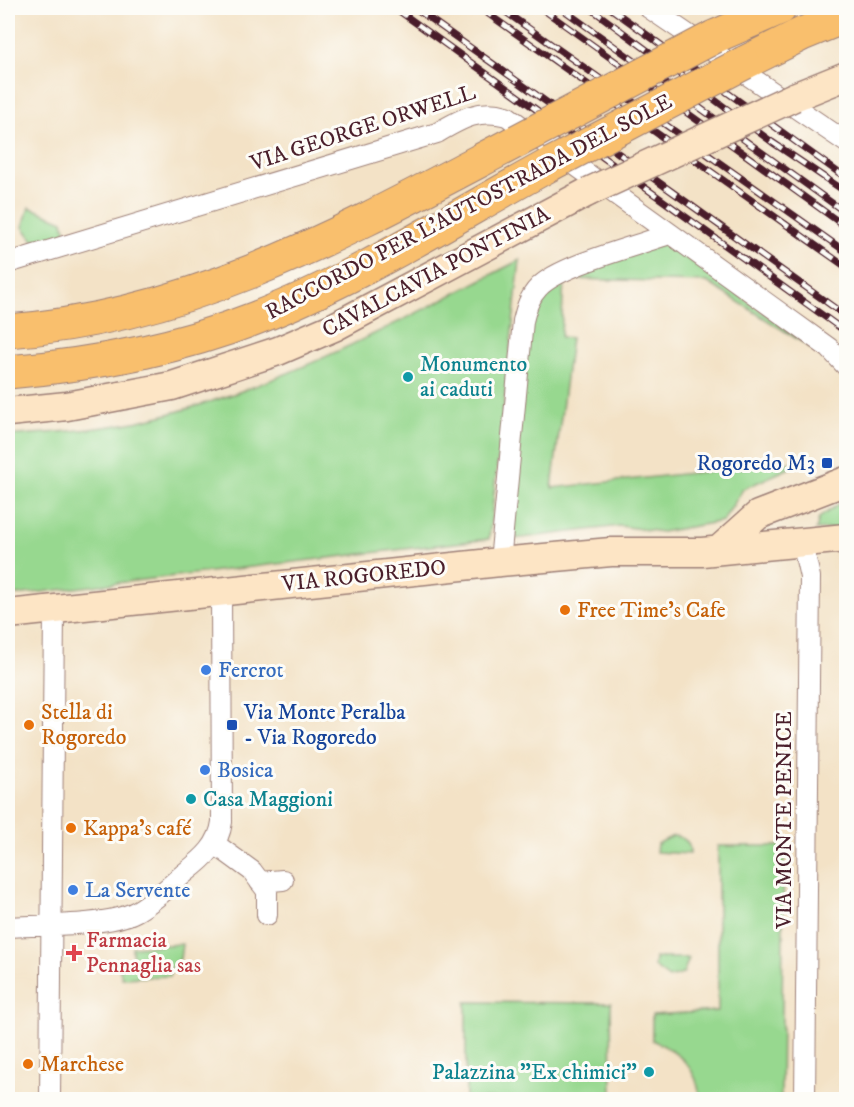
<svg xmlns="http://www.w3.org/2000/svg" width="854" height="1107" font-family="'IM FELL DW Pica',serif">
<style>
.green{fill:#97d88f;stroke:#707c5d;stroke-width:1.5}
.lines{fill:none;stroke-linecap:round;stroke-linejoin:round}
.street-casing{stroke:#9e8078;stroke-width:22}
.secondary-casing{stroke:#9e8078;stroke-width:31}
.highway-casing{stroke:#9e8078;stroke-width:35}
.street{stroke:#fff;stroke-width:20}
.secondary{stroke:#fde5c5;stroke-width:28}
.highway{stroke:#f9bf6d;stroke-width:33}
.rail-casing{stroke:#4a1f2b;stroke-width:7}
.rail{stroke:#fdfcf7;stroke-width:4.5;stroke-dasharray:14;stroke-linecap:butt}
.secondary-bridge-casing{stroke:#9e8078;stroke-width:31;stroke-linecap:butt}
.highway-bridge-casing{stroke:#9e8078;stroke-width:35;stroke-linecap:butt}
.secondary-bridge{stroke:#fde5c5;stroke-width:28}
.highway-bridge{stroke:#f9bf6d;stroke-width:33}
.culture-dot{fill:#0f9aa8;stroke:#fdfcf7;stroke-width:2}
.transit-dot{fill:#1a4fb4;stroke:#fdfcf7;stroke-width:2}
.food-dot{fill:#e8710a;stroke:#fdfcf7;stroke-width:2}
.shop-dot{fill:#3f7fe0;stroke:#fdfcf7;stroke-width:2}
.health-dot{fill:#e0444e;stroke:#fdfcf7;stroke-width:2}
.labels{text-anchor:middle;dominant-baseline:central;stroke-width:6;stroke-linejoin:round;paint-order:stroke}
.street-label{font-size:22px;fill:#4a1f2b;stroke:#fdfcf7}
.culture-label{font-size:22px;fill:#0d838f;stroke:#fdfcf7;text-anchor:start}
.transit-label{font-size:22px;fill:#164399;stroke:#fdfcf7;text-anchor:end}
.food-label{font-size:22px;fill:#c56008;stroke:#fdfcf7;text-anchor:start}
.shop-label{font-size:22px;fill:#366cbe;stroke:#fdfcf7;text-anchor:start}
.health-label{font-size:22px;fill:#be3a42;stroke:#fdfcf7;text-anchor:start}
</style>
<rect width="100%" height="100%" fill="#fdfcf7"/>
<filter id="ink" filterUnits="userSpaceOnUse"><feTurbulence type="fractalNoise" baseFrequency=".0167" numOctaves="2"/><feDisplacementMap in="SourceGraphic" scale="12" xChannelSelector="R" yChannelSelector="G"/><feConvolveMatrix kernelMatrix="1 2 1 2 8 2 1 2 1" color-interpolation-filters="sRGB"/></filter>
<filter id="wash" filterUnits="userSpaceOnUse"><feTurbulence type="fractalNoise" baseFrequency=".008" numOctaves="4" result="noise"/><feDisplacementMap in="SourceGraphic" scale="24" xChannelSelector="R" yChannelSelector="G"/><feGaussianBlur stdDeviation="1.35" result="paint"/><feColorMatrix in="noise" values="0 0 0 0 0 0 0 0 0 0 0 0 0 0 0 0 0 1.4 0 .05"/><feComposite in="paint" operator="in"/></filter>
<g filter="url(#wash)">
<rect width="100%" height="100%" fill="#f3e2c6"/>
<path class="green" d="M29,207L63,221L66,234L35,243L23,227Z
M665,242L827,358L707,282L564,279L561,337L571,338L552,488L805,461L743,489L723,521L662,532L620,526L506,540L528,321C533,301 542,289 560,279Z
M520,260L489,539L8,596V436C54,432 103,430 148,419C281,388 400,321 520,260Z
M846,499V528L816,530L819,518Z
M673,836C685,837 690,842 690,854L656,852L657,844Z
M718,846H784L781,1099H700C698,1068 679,1052 652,1040V1015L718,1011Z
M182,944L180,959L171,967L170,976L122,978L119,967L133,965L132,947Z
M655,958H689L683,974L669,978L654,967Z
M466,1002L611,1003L612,1099H466Z"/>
</g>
<g filter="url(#ink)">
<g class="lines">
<g class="street-casing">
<path id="street" d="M649,8L846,142
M8,263L437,133C461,119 479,108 507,116L829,348L846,366
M802,542L810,577L805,1100
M500,562L523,321C526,309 529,297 539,287C560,265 637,246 669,234
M215,844L252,871L267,891V915
M260,882L283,880
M8,927C40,925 109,926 135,912C154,902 170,885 186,872C204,858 219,845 222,822L221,591
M50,1100L54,608"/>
</g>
<g class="secondary-casing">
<path id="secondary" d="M794,97L846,76
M8,412L67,406L172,386L278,351L334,327L588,192
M720,549L758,515L846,481
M8,614L500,562L611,552H702L846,538"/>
</g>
<g class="highway-casing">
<path id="highway" d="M714,37L780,8
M744,63L802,34L846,16
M8,331C197,317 353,227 517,141
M8,372C92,365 177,349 256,318C359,278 454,217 551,164"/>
</g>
<use href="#street" class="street"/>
<use href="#secondary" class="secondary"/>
<use href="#highway" class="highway"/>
<g class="rail-casing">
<path id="rail" d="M395,8L846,332
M415,8L846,316
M480,8L846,267
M500,8L846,252
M541,8L846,227
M561,8L846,213
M590,8L772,142L846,192
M610,8L846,178"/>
</g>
<use href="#rail" class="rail"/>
<g class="secondary-bridge-casing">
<path id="secondary-bridge" d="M588,192L794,97"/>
</g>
<g class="highway-bridge-casing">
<path id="highway-bridge" d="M517,141L714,37
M551,164L744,63"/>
</g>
<use href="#secondary-bridge" class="secondary-bridge"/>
<use href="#highway-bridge" class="highway-bridge"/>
</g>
</g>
<g class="culture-dot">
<circle cx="408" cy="377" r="6"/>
<circle cx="191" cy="799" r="6"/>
<circle cx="649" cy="1072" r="6"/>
</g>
<g class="transit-dot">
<rect x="821" y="457" width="12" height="12" rx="3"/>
<rect x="226" y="719" width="12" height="12" rx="3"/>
</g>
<g class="food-dot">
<circle cx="565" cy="610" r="6"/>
<circle cx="29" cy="725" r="6"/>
<circle cx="71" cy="828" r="6"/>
<circle cx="28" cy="1064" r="6"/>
</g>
<g class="shop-dot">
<circle cx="206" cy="670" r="6"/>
<circle cx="205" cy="770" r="6"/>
<circle cx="73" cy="890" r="6"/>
</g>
<path class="health-dot" d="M71 944h6v6h6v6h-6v6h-6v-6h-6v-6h6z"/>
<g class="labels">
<g class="street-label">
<text transform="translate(363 128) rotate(-18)">VIA GEORGE ORWELL</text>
<text transform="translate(469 207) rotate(-28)">RACCORDO PER L'AUTOSTRADA DEL SOLE</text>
<text transform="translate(436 272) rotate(-28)">CAVALCAVIA PONTINIA</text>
<text transform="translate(364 576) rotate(-6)">VIA ROGOREDO</text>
<text transform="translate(784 820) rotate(-90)">VIA MONTE PENICE</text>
</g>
<g class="culture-label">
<text x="420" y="364">Monumento<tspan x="420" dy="25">ai caduti</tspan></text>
<text x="203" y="799">Casa Maggioni</text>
<text x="637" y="1072" text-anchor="end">Palazzina "Ex chimici"</text>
</g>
<g class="transit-label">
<text x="815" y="463">Rogoredo M3</text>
<text x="244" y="712" text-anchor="start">Via Monte Peralba<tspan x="244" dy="25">- Via Rogoredo</tspan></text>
</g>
<g class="food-label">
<text x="577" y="610">Free Time's Cafe</text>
<text x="41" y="712">Stella di<tspan x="41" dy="25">Rogoredo</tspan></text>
<text x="83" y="828">Kappa's café</text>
<text x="40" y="1064">Marchese</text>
</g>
<g class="shop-label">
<text x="218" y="670">Fercrot</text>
<text x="217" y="770">Bosica</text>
<text x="85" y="890">La Servente</text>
</g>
<g class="health-label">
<text x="86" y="940">Farmacia<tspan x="86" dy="25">Pennaglia sas</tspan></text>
</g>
</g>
<rect width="854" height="1107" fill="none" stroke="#fdfcf7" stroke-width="30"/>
</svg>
